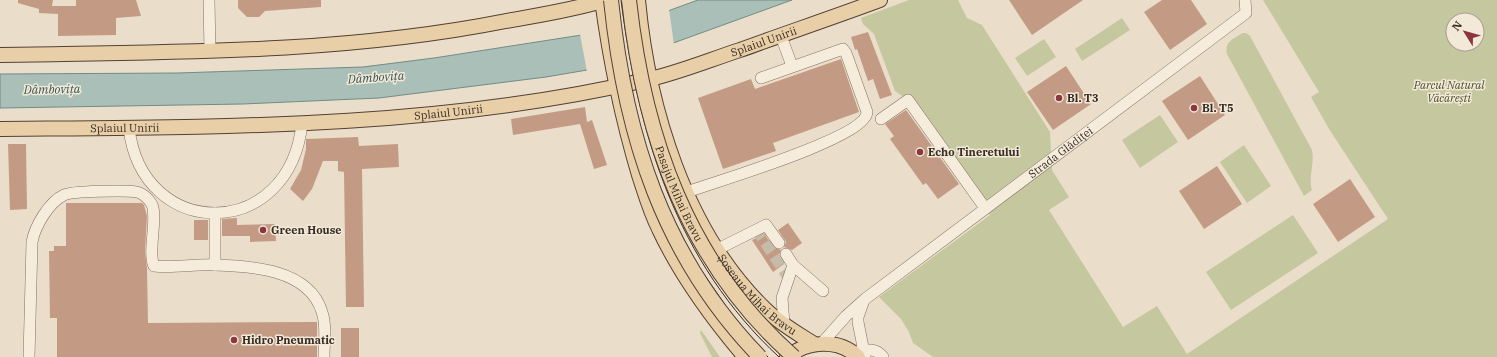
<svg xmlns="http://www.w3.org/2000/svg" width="1497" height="357" font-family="'IBM Plex Serif',serif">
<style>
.green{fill:#c5c79f;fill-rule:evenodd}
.water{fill:#aabfb7;stroke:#718c84}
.pier{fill:#eadeca}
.building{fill:#c39b84}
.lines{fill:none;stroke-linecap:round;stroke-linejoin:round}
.minor-tunnel{stroke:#c6baa8;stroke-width:11;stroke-dasharray:11 5.5;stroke-linecap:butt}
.minor-casing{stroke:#847160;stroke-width:12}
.major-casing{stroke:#534034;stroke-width:16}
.minor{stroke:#f5ecdc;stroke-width:11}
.major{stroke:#e8cfa7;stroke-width:14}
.tram{stroke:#372b22;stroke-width:1}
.major-bridge-casing{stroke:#534034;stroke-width:16;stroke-linecap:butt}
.major-bridge{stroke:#e8cfa7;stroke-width:14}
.poi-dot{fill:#8c373d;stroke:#f2e9d9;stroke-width:1.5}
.labels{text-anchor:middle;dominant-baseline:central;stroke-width:3;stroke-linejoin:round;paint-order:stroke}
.street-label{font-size:11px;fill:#372b22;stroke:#f2e9d9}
.park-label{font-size:11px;font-style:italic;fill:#4a512b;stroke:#f2e9d9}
.poi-label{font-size:11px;font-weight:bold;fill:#372b22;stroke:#f2e9d9;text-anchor:start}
.water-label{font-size:12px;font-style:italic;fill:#335550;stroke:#f2e9d9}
</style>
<rect width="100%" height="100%" fill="#eadeca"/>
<path class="green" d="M909,0H958L967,18L982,25L1050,132L1052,170L1069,197L1049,210L1123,327L1157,306L1187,354L1388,219L1329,129L1311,97L1319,92L1263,0H1497V357H933L913,343L909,332L901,319L879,297L990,215L908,100L895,91L874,34L863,24L861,18ZM1453,20H1477V44H1453Z
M1122,18L1130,30L1082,61L1075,49Z
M1243,33H1246L1250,36L1312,150C1315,163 1308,177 1312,190L1304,196L1227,54C1224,42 1234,38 1243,33Z
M1044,39L1056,57L1027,76L1015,58Z
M1160,115L1178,142L1140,168L1122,140Z
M1244,145L1271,186L1247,203L1220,162Z
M1293,215L1318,253L1231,310L1206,272Z
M701,330L720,357H712L700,333Z"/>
<path class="water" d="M698,0H792L665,46L599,68L546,77L379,98L243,104L0,108V74L177,73L363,67L434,58L588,34L654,16Z"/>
<path class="pier" d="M669,9L674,45L599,70L587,72L580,34Z"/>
<path class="building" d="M18,0H53L52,6H76V0H136L141,16L116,18V35L58,36V14L39,13V9L18,3Z
M238,0H321V7L265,11L259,17H247L238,8Z
M1009,0H1083L1032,35Z
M1162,0H1191L1207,24L1170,50L1144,12Z
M868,32L892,95L880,99L873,79L868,81L857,49L855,50L851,37Z
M841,59L859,112L773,143L776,151L723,169L698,98L751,79L755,89Z
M1066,66L1091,104L1053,130L1027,92Z
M1200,76L1225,115L1188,140L1162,101Z
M585,107L587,122L592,120L607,165L594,169L580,124L513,135L511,119Z
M906,110L959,184L938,199L926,183L923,185L890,139L894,136L885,124Z
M358,137L359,146L398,144L399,167L362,169L364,307H346L344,172L338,171V161H323L312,189L303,201L290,189L301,170L306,149V139Z
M8,144H26L27,209L10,210Z
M1217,166L1242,204L1204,229L1179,191Z
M1350,179L1375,217L1338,242L1313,204Z
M66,203H142L144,205L147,216L145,252L147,268L148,323L317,322V357H57V318H50L49,251H54V246H66Z
M237,218V225L275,224L276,241L250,242V236H222V219Z
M194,220H208V240H194Z
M788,223L802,243L792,250L784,247L786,242L778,230Z
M764,234L774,247L781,250L779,255L784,264L773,272L752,240Z
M341,328H359V357H341Z"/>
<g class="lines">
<path class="minor-tunnel" d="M756,229L788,277"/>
<g class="minor-casing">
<g id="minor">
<path d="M209,0L210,51"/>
<path d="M781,36L792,66"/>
<path d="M881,119L908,100L985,208"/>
<path d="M129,128C142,242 290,242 302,123"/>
<path d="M687,192C714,182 866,138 867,112L846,53L843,49L761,78"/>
<path d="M718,249L766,225L779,243"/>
<path d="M215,265V213"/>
<path d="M793,265L823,291"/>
<path d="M864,300L858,317V322L865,357"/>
<path d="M784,324L782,298L793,265L786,254"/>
<path id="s1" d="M822,343L846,316L865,299L1246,13L1245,0"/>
<path d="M857,352C867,349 876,348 883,357"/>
<path d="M29,357L32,242C35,226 49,202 64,195C71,191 128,190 137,192C142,193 148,198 151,203C159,214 147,252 154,266C174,268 195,264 215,265C251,266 309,269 322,312C327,326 324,342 324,357"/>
</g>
</g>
<g class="major-casing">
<g id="major">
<path d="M602,0C610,59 622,118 639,175C645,193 650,211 659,229C681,276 711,317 745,357"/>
<path id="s2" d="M638,0C648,107 685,232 765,309C779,323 797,333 814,344"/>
<path d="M0,55C169,52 340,54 506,21C539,15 573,10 605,0"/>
<path id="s3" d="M0,129C215,127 435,129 646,80C678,73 709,60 740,50C787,33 834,17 880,0"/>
<path d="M787,357C807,341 838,338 858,357"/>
</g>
</g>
<use href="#minor" class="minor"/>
<use href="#major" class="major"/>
<path class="tram" d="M621,0C638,134 676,262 779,357
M699,267L743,331L768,357"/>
<g class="major-bridge-casing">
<g id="major-bridge">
<path d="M611,0C625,136 663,257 760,357"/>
<path id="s4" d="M629,0C644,137 688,264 794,357"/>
</g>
</g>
<use href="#major-bridge" class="major-bridge"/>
</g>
<g class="poi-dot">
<circle cx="1059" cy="98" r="4"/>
<circle cx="1194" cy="108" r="4"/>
<circle cx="920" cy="152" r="4"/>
<circle cx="263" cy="230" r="4"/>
<circle cx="234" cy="340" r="4"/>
</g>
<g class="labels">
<g class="street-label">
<text stroke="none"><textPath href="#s3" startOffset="773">Splaiul Unirii</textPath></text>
<text stroke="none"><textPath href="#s3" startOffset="449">Splaiul Unirii</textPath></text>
<text stroke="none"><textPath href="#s3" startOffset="125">Splaiul Unirii</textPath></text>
<text stroke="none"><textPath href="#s1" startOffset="306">Strada Glădiței</textPath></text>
<text stroke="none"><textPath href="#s4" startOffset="201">Pasajul Mihai Bravu</textPath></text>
<text stroke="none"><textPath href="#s2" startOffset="325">Șoseaua Mihai Bravu</textPath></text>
</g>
<g class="park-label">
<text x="1449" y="85">Parcul Natural<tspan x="1449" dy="13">Văcărești</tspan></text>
</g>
<g class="poi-label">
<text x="1067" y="98">Bl. T3</text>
<text x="1202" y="108">Bl. T5</text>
<text x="928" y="152">Echo Tineretului</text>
<text x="271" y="230">Green House</text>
<text x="242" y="340">Hidro Pneumatic</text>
</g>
<g class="water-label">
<text transform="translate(376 77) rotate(-4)">Dâmbovița</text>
<text transform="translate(52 89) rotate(-1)">Dâmbovița</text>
</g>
</g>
<g transform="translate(1465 32) rotate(307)"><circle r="19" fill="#f2e9d9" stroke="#a79d90"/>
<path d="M0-3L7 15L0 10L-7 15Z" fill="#8c373d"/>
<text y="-6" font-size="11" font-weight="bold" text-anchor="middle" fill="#372b22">N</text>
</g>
</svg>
